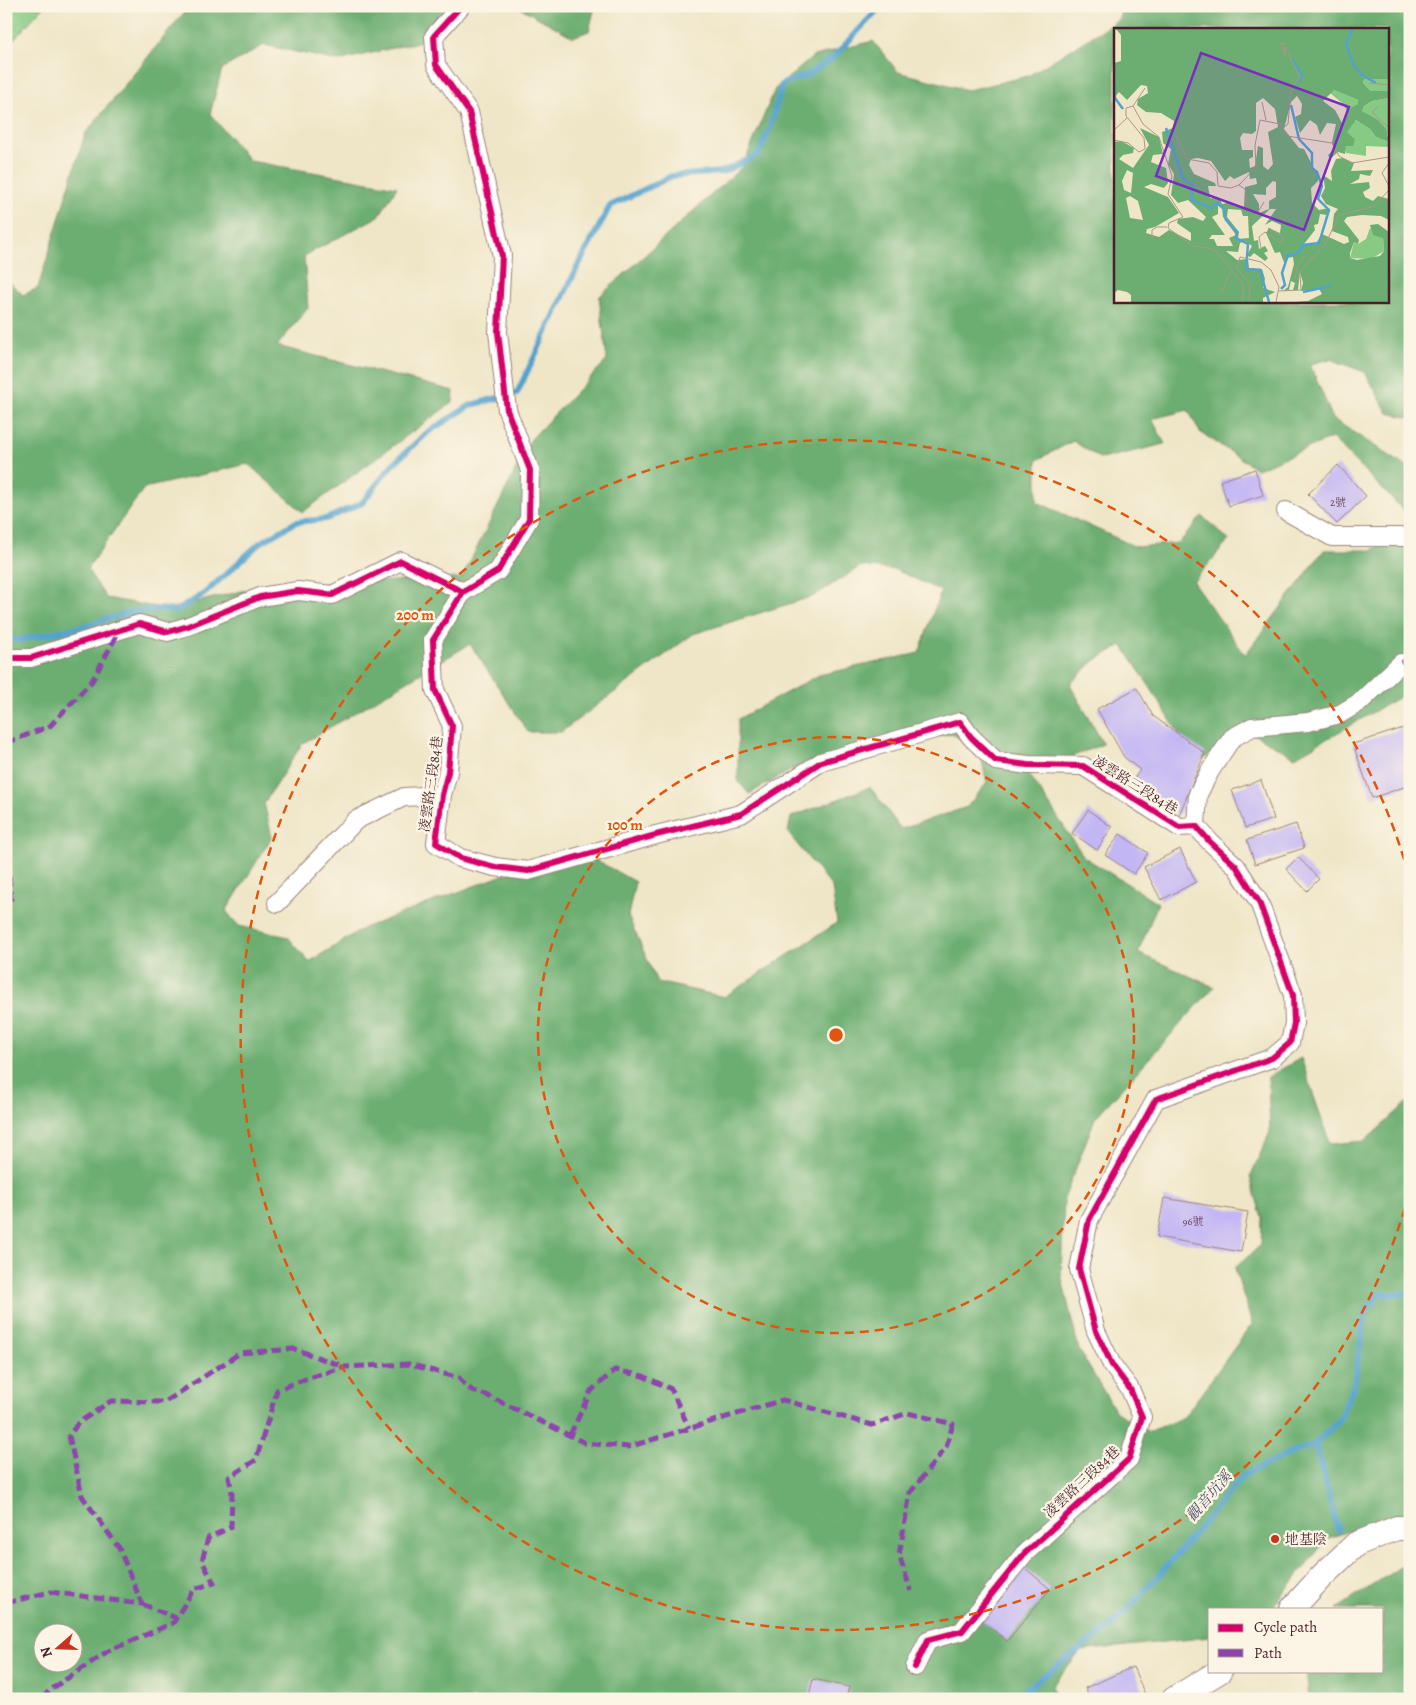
<svg xmlns="http://www.w3.org/2000/svg" width="1416" height="1705" font-family="Alegreya,'Noto Serif TC',serif">
<style>
.green{fill:#86ca83;stroke:#687457}
.forest{fill:#6cae71;stroke:#5b664e;fill-rule:evenodd}
.lines{fill:none;stroke-linecap:round;stroke-linejoin:round}
.stream{stroke:#53a2cd;stroke-width:6}
.building{fill:#c3b6f4}
.street-casing{stroke:#9c827a;stroke-width:20}
.secondary-casing{stroke:#9c827a;stroke-width:26}
.street{stroke:#fff;stroke-width:18}
.secondary{stroke:#fff;stroke-width:24}
.quiet{stroke:#8e44ad;stroke-width:5;stroke-dasharray:10 5;stroke-linecap:butt}
.cycleway-casing{stroke:#fcf5e5;stroke-width:9}
.cycleway{stroke:#d6006c;stroke-width:6}
.ring{fill:none;stroke:#e0560e;stroke-width:2.5;stroke-dasharray:9 6}
.poi-dot{fill:#c8321e;stroke:#fcf5e5;stroke-width:2}
.labels{text-anchor:middle;dominant-baseline:central;stroke-width:4.5;stroke-linejoin:round;paint-order:stroke}
.number-label{font-size:11px;fill:#68455d}
.street-label{font-size:14px;fill:#4a1f2b;stroke:#fcf5e5}
.poi-label{font-size:14px;fill:#4a1f2b;stroke:#fcf5e5;text-anchor:start}
.water-label{font-size:15px;font-style:italic;fill:#4e536c;stroke:#fcf5e5}
.inset-river{fill:none;stroke:#53a2cd;stroke-width:2.5}
.inset-road{fill:none;stroke:#ad9689;stroke-width:1}
.view{fill:#7b2cbf;fill-opacity:0.15;stroke:#7b2cbf;stroke-width:2.5}
.inset-edge{fill:none;stroke:#4a1f2b;stroke-width:2.5}
.centre{fill:#e0560e;stroke:#fcf5e5;stroke-width:2.5}
.ring-label{font-size:15px;text-anchor:middle;font-weight:bold;fill:#e0560e;stroke:#fcf5e5;stroke-width:4.5;stroke-linejoin:round;paint-order:stroke}
</style>
<rect width="100%" height="100%" fill="#fcf5e5"/>
<filter id="ink" filterUnits="userSpaceOnUse"><feTurbulence type="fractalNoise" baseFrequency=".02" numOctaves="2"/><feDisplacementMap in="SourceGraphic" scale="10" xChannelSelector="R" yChannelSelector="G"/><feConvolveMatrix kernelMatrix="1 2 1 2 8 2 1 2 1" color-interpolation-filters="sRGB"/></filter>
<filter id="wash" filterUnits="userSpaceOnUse"><feTurbulence type="fractalNoise" baseFrequency=".0096" numOctaves="4" result="noise"/><feDisplacementMap in="SourceGraphic" scale="20" xChannelSelector="R" yChannelSelector="G"/><feGaussianBlur stdDeviation="1.12" result="paint"/><feColorMatrix in="noise" values="0 0 0 0 0 0 0 0 0 0 0 0 0 0 0 0 0 1.4 0 .05"/><feComposite in="paint" operator="in"/></filter>
<g filter="url(#wash)">
<rect width="100%" height="100%" fill="#efe6c8"/>
<path class="green" d="M6,6H44L6,48Z"/>
<path class="forest" d="M185,6H465L418,42L338,61L264,45L222,69L210,114L250,161L397,187L379,216L304,256L308,308L277,346L454,391L453,402L303,512L248,464L144,488L87,569L106,598L168,609L258,587L462,578L531,439L607,360L599,297L743,166L775,89L814,56L873,41L898,72L968,90L1028,76L1120,19V6H1410V418L1388,413L1365,372L1330,359L1310,364L1333,419L1410,469V517L1332,438L1257,469L1200,432L1188,410L1152,419L1165,444L1101,459L1073,441L1037,460V502L1136,547L1179,543L1202,516L1229,540L1193,582L1245,655L1324,550H1372L1410,525V697L1408,692L1295,757L1248,731L1197,763L1150,687L1122,645L1094,661L1070,684L1103,744L1029,774L1084,857L1158,903L1138,953L1214,987L1095,1118L1064,1199L1061,1275L1079,1350L1116,1412L1149,1432L1184,1417L1252,1324L1235,1268L1261,1245L1262,1217L1250,1177L1270,1132L1268,1077L1301,1058L1330,1144L1365,1141L1410,1100V1516H1398L1328,1538L1271,1609H1210V1637L1081,1651L1052,1686L1056,1699H6V279L23,295L38,288L85,134L187,9ZM1115,29H1387V301H1115ZM861,566L896,570L941,591L919,653L819,675L738,719V781L749,794L793,769L951,733L980,752L987,783L967,807L901,829L870,787L791,817L788,833L832,887L837,923L724,997L657,982L628,916L635,882L589,856L508,873L364,928L309,962L288,937L239,926L226,911L272,837L264,803L302,744L470,644L528,732H561L693,634L814,596ZM42,1632H72V1662H42Z
M517,6H595L589,31L573,37Z
M1410,1565V1699H1309L1306,1671H1382V1609H1337L1400,1567Z"/>
<g class="lines">
<path class="stream" d="M6,639L20,640L84,626L130,612L160,609L176,611L204,594L260,543L296,522L326,519L362,503L392,465L428,432L471,405L517,393L577,268L610,206L672,176L722,172L758,155L770,128L782,84L807,75L833,58L881,6
M1315,1444L1338,1530
M1013,1699L1115,1623L1161,1573L1244,1475L1284,1456L1315,1444L1338,1422L1354,1385L1365,1313L1379,1294H1410"/>
</g>
<g id="blocks">
<path class="building" d="M1338,465L1366,496L1337,524L1308,494Z
M1255,469L1263,495L1229,506L1220,481Z
M1137,688L1153,716L1205,753L1179,815L1130,784L1140,770L1124,757L1097,709Z
M1410,726V785L1372,798L1353,744Z
M1261,780L1274,819L1245,828L1232,790Z
M1088,810L1112,827L1097,850L1072,833Z
M1296,824L1304,848L1255,864L1247,840Z
M1120,834L1148,853L1134,874L1105,855Z
M1180,849L1196,882L1161,900L1144,867Z
M1298,857L1319,879L1307,891L1286,869Z
M1164,1198L1248,1212L1241,1252L1157,1237Z
M1025,1568L1050,1589L1007,1641L982,1621Z
M1133,1667L1147,1699H1090L1085,1688Z
M813,1679L849,1687L846,1699H808Z"/>
</g>
</g>
<g filter="url(#ink)">
<use href="#blocks" fill-opacity="0" stroke="#9c827a" stroke-width="1"/>
<g class="lines">
<g class="street-casing">
<path id="street" d="M1286,511L1332,537H1410
M463,592L433,640L435,690L452,726L448,772L442,795L436,843L460,858L495,867L528,871L656,835L741,814L821,762L960,722L971,737L996,761L1028,765L1083,766L1179,827L1196,826L1210,842L1236,866L1259,902L1293,995L1294,1023L1290,1043L1272,1058L1156,1099L1089,1220L1079,1269L1096,1331L1112,1365L1130,1389L1142,1417L1129,1459L1024,1554L962,1631L928,1640L915,1667
M6,658H31L139,624L168,632L188,626L260,597L298,591L332,595L401,561L463,592L498,571L529,519L530,470L507,410L498,332L502,256L469,112L436,65L434,36L461,6
M1196,826L1198,794L1210,771L1232,738L1252,727L1308,722L1340,714L1360,702L1401,663
M277,903L356,820L404,797L442,795"/>
</g>
<g class="secondary-casing">
<path id="secondary" d="M1292,1609L1322,1576L1356,1544L1397,1528H1410
M1174,1699L1220,1671"/>
</g>
<use href="#street" class="street"/>
<use href="#secondary" class="secondary"/>
<path class="quiet" d="M1401,663L1410,657
M6,743L50,726L92,681L118,633
M6,861L9,874L11,902L6,909
M570,1435L591,1391L615,1370L643,1376L671,1389L689,1428
M6,1603L50,1592L142,1604L119,1548L82,1496L69,1436L78,1423L111,1401L165,1402L240,1353L294,1349L345,1367
M142,1604L176,1618
M42,1699L50,1690L108,1651L173,1623L194,1589L214,1583L202,1561L208,1538L231,1527L232,1493L229,1477L256,1460L277,1390L311,1377L345,1367L409,1364L459,1378L467,1387L475,1392H478L495,1399L585,1443L628,1447L783,1400L872,1425L908,1413L953,1424L946,1447L910,1493L899,1555L911,1591"/>
<g class="cycleway-casing">
<path id="cycleway" d="M463,592L433,640L435,690L452,726L448,772L442,795L436,843L460,858L495,867L528,871L656,835L741,814L821,762L960,722L971,737L996,761L1028,765L1083,766L1179,827L1196,826L1210,842L1236,866L1259,902L1293,995L1294,1023L1290,1043L1272,1058L1156,1099L1089,1220L1079,1269L1096,1331L1112,1365L1130,1389L1142,1417L1129,1459L1024,1554L962,1631L928,1640L915,1667
M6,658H31L139,624L168,632L188,626L260,597L298,591L332,595L401,561L463,592L498,571L529,519L530,470L507,410L498,332L502,256L469,112L436,65L434,36L461,6"/>
</g>
<use href="#cycleway" class="cycleway"/>
</g>
</g>
<g class="ring">
<circle cx="836" cy="1035" r="298"/>
<path d="M1409 1194A595 595 0 1 1 1409 876"/>
</g>
<circle class="poi-dot" cx="1275" cy="1539" r="5"/>
<g class="labels">
<g class="number-label">
<text x="1338" y="502">2號</text>
<text x="1193" y="1221">96號</text>
</g>
<g class="street-label">
<text transform="translate(431 784) rotate(-82)">凌雲路三段84巷</text>
<text transform="translate(1135 785) rotate(32)">凌雲路三段84巷</text>
<text transform="translate(1082 1482) rotate(-43)">凌雲路三段84巷</text>
</g>
<g class="poi-label">
<text x="1285" y="1539">地基陰</text>
</g>
<g class="water-label">
<text transform="translate(1209 1496) rotate(-49)">觀音坑溪</text>
</g>
</g>
<g transform="translate(1114 28)">
<rect width="275" height="275" fill="#efe6c8"/>
<path d="M262,49L275,51V63H257L249,55L250,51ZM220,62L244,72V76L235,86L229,76L215,64ZM275,70V108L263,93L248,83L250,78L258,73ZM242,92L256,101L262,109L275,114V119L252,118V128L232,125L231,120L239,109L232,104ZM256,200L269,210L270,223L257,231L236,230L240,214L244,216L252,211Z" fill="#86ca83"/>
<path d="M2,1H275V51H250L249,55L257,63H275V70L258,73L250,78L248,83L264,92L272,101L275,114L262,109L256,101L242,92L233,104L241,111L239,118H232L231,126L224,124L216,131L214,127L220,121L218,114L222,96L213,95L206,107L203,97L196,92L186,105L181,89L187,86L188,76L183,68L177,74L170,101L185,120L190,121L204,148V153L197,160L198,175L205,182L215,180L216,183L213,187L206,186L204,196L200,197L201,202L190,216L201,217L208,206L230,216L235,214L234,209L218,203L220,186L224,181L212,176L207,168L211,160L209,147L218,153L217,143L222,131L229,130L240,135L237,143L259,142L256,148L246,146L245,151L236,156L255,154L256,160L249,164L251,169L259,173L264,168L275,171V192L267,188L248,187L233,189L230,193L245,212L244,216L240,214L236,225V230L243,232L266,228L270,223L269,210L259,207L256,197L264,196L275,204V274H180L194,273L208,266L205,261L187,263L189,255L186,244L184,262H179L181,255L177,253L175,262L169,263L174,259L180,236L179,229L173,230L171,237L166,224L161,225L152,205L155,200L166,205L167,197L158,193L151,197L162,181H156L138,198L140,213L144,212L145,221L151,218L154,223L150,225L154,230L151,233L140,225L136,229L133,227L138,218L131,213L126,215L124,224L112,223L123,232L134,231L135,240L148,241L151,251L149,260L161,264L149,270V274H17V267L13,264L4,262L0,265V114L7,113L20,120L19,125L9,127L5,131L19,140L35,117L26,100L45,109L49,126L39,127L37,134L52,140L54,155L50,160L37,156L30,159L54,169L65,185L41,199L33,201L32,205L45,209L55,202L77,213V205L63,195L64,191L79,189L89,193L92,189L74,172L64,175L57,167L60,146L54,136L57,121L49,115L48,104L59,100L60,93L47,85L32,84L23,77L24,71L34,65L33,58L27,57L13,72L5,64L0,70V35L7,33V7ZM220,62L244,72V76L237,80L228,95L221,82L209,73ZM149,70L161,81L164,99L154,104L159,136L154,142L149,138V120L144,118L141,138L136,140L135,131L139,129V122H128L126,110L129,105L138,106L142,103V75ZM84,130L97,133L111,153L116,148L120,151L135,144L136,151L142,150L143,156L131,159L130,179L120,178L117,174L108,176L106,171L96,170L94,158H102L101,155L80,146L75,137L77,131ZM13,142L19,145L17,165L10,162L8,153ZM159,153L162,154V169L155,173V181L145,185V176L139,166L152,167V160ZM16,168L24,173L29,192L16,190L12,170ZM104,177L108,179L109,189L122,207L115,210L119,218H103L100,211H95L98,207H111L98,189L104,186ZM114,181L127,182L129,188H134L135,210L124,211L125,204L113,189Z" fill="#6cae71" fill-rule="evenodd"/>
<path class="inset-river" d="M239,1L232,16L239,36L248,47L262,55M178,31L188,47L183,55M0,53L1,70L9,81M52,100L69,150L79,158L77,172L97,180L103,175L110,181L112,192L123,204L122,210L134,216L132,241L146,242L155,274M167,261L171,257L168,245L174,227L183,226L189,217L205,215L215,182L204,171L208,158L203,144L198,140V125L185,111L177,77M189,264L217,258"/>
<path class="inset-road" d="M171,28V19L186,49L177,61L174,96L169,100L173,108L218,115L225,128L238,135L275,129M171,28L167,15L172,16M255,55L275,57M148,74L152,92M19,78L31,60M265,78L258,84L275,100M0,102L13,90M61,106L73,131L95,135L103,144L104,158L117,160L125,157L142,139L141,117L146,92L166,96L169,100M0,112L14,115L25,124L31,121L30,110L12,88V80L19,78L29,96L45,109L58,148L54,166L69,189L55,195L54,200L79,218L99,221L113,235L129,257V274M275,135L268,145L275,158M125,157L132,162L133,180M138,194L150,174M38,210V202L43,199H53M147,220L145,209L151,204L166,215L170,209L154,200M185,251L181,250L183,239L191,227M165,263L187,262L186,244L212,215L225,187L260,178L275,162M107,265L117,243M135,274L136,257L123,240L126,229L147,234L157,242L165,259L162,274"/>
<path class="view" d="M87,25L235,79L190,202L42,148Z"/>
<rect width="275" height="275" class="inset-edge"/>
</g>
<circle cx="836" cy="1035" r="8" class="centre"/>
<g class="ring-label">
<text x="415" y="620">200 m</text>
<text x="625" y="830">100 m</text>
</g>
<rect width="1416" height="1705" fill="none" stroke="#fcf5e5" stroke-width="25"/>
<rect x="1208" y="1608" width="175" height="65" fill="#fcf5e5" stroke="#b59f9b"/>
<rect x="1218" y="1624" width="25" height="8" fill="#d6006c" stroke="#b59f9b"/>
<text x="1254" y="1632" font-size="15" fill="#4a1f2b">Cycle path</text>
<rect x="1218" y="1649" width="25" height="8" fill="#8e44ad" stroke="#b59f9b"/>
<text x="1254" y="1658" font-size="15" fill="#4a1f2b">Path</text>
<g transform="translate(58 1648) rotate(250)"><circle r="24" fill="#fcf5e5" stroke="#b59f9b"/>
<path d="M0-4L9 19L0 12L-9 19Z" fill="#c8321e"/>
<text y="-8" font-size="14" font-weight="bold" text-anchor="middle" fill="#4a1f2b">N</text>
</g>
</svg>
